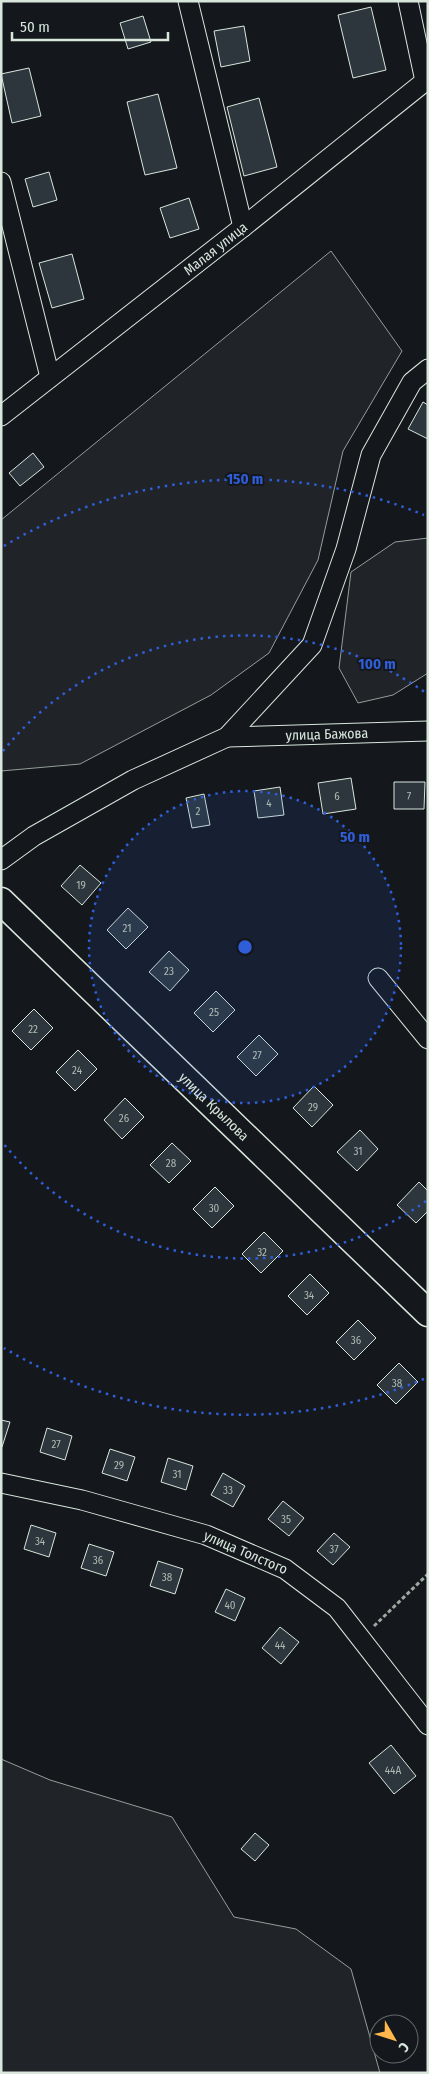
<svg xmlns="http://www.w3.org/2000/svg" width="429" height="2074" font-family="'Fira Sans Condensed',sans-serif">
<style>
.green{fill:#202428;stroke:#939e99}
.building{fill:#2c363c;stroke:#d8e6dc}
.lines{fill:none;stroke-linecap:round;stroke-linejoin:round}
.street-casing{stroke:#d8e6dc;stroke-width:21}
.secondary-casing{stroke:#d8e6dc;stroke-width:29}
.path{stroke:#9da8a2;stroke-width:3;stroke-dasharray:4 2.5;stroke-linecap:butt}
.street{stroke:#14181c;stroke-width:19}
.secondary{stroke:#14181c;stroke-width:26}
.ring{fill:none;stroke:#305dd8;stroke-width:2.5;stroke-dasharray:2.5 5}
.labels{text-anchor:middle;dominant-baseline:central;stroke-width:4;stroke-linejoin:round;paint-order:stroke}
.number-label{font-size:11px;fill:#adbab4}
.street-label{font-size:14px;fill:#d8e6dc;stroke:#14181c}
.centre{fill:#305dd8;stroke:#14181c;stroke-width:2.5}
.ring-label{font-size:15px;text-anchor:middle;font-weight:bold;fill:#305dd8;stroke:#14181c;stroke-width:4;stroke-linejoin:round;paint-order:stroke}
</style>
<rect width="100%" height="100%" fill="#14181c"/>
<path class="green" d="M331,251L402,351L343,451L318,560L269,653L211,695L80,764L1,771V520Z
M428,538V673L393,695L358,703L339,668L351,572L395,542Z
M1,1759L50,1780L172,1817L234,1917L296,1929L351,1969L380,2073H1Z"/>
<path class="building" d="M371,7L386,70L353,78L338,15Z
M143,16L151,42L128,49L120,23Z
M244,26L250,61L221,67L214,31Z
M29,68L41,116L12,123L1,74Z
M158,94L177,168L145,175L127,102Z
M259,98L277,167L244,176L227,107Z
M49,172L57,200L33,207L25,179Z
M189,198L199,229L170,238L160,208Z
M72,254L84,299L52,308L39,263Z
M423,402L428,405V439L408,429Z
M33,453L44,467L20,486L9,473Z
M351,778L356,809L323,814L318,783Z
M394,782H425L424,809H394Z
M280,787L284,815L258,818L254,791Z
M204,794L210,825L192,828L186,798Z
M80,865L101,883L82,905L61,886Z
M128,908L148,927L126,949L107,930Z
M169,951L189,970L170,991L149,972Z
M216,991L235,1010L213,1032L194,1013Z
M34,1009L53,1028L31,1050L12,1031Z
M259,1035L278,1054L256,1076L237,1057Z
M78,1050L97,1069L75,1091L56,1072Z
M314,1086L333,1105L312,1127L293,1108Z
M125,1098L144,1117L122,1139L104,1120Z
M360,1130L378,1149L357,1171L337,1152Z
M172,1143L191,1161L169,1183L150,1165Z
M419,1182L428,1191V1211L416,1223L397,1205Z
M215,1187L234,1206L212,1228L193,1209Z
M264,1232L283,1251L261,1273L242,1254Z
M310,1274L329,1293L307,1315L288,1296Z
M358,1320L376,1338L354,1360L336,1342Z
M399,1363L418,1382L396,1404L377,1385Z
M1,1420L10,1422L2,1447L1,1446Z
M47,1428L72,1436L65,1460L40,1452Z
M110,1449L135,1457L127,1481L102,1473Z
M168,1458L193,1466L186,1490L161,1482Z
M223,1473L245,1486L233,1507L211,1495Z
M283,1501L304,1518L289,1536L268,1519Z
M31,1525L56,1533L49,1557L24,1549Z
M334,1533L350,1547L333,1565L317,1551Z
M89,1544L114,1552L106,1576L81,1568Z
M158,1561L183,1569L175,1594L150,1586Z
M226,1589L245,1598L235,1621L215,1612Z
M280,1627L299,1642L281,1664L262,1648Z
M391,1745L416,1776L394,1794L369,1763Z
M255,1833L269,1845L255,1861L241,1849Z"/>
<g class="lines">
<g class="street-casing">
<g id="street">
<path d="M188,1L243,227"/>
<path d="M408,1L425,81"/>
<path d="M1,182L50,377"/>
<path id="s1" d="M1,416L243,227L428,79"/>
<path id="s2" d="M227,737L428,731"/>
<path d="M1,860L34,836L133,780L227,737L312,645L346,549L371,455L412,382L428,369"/>
<path d="M378,978L428,1039"/>
<path id="s3" d="M1,1483L82,1500L206,1535L285,1569L337,1608L428,1725"/>
</g>
</g>
<g class="secondary-casing">
<g id="secondary">
<path id="s4" d="M1,901L428,1313"/>
</g>
</g>
<path class="path" d="M374,1626L428,1574"/>
<use href="#street" class="street"/>
<use href="#secondary" class="secondary"/>
</g>
<circle cx="245" cy="947" r="156" fill="#305dd8" fill-opacity=".12"/>
<g class="ring">
<circle cx="245" cy="947" r="156"/>
<path d="M426 1201A312 312 0 0 1 3 1143M3 751A312 312 0 0 1 426 693"/>
<path d="M424 1379A468 468 0 0 1 4 1348M4 546A468 468 0 0 1 424 515"/>
</g>
<g class="labels">
<g class="number-label">
<text x="337" y="796">6</text>
<text x="409" y="796">7</text>
<text x="269" y="803">4</text>
<text x="198" y="811">2</text>
<text x="81" y="885">19</text>
<text x="127" y="928">21</text>
<text x="169" y="971">23</text>
<text x="214" y="1012">25</text>
<text x="33" y="1029">22</text>
<text x="257" y="1055">27</text>
<text x="77" y="1070">24</text>
<text x="313" y="1107">29</text>
<text x="124" y="1118">26</text>
<text x="358" y="1151">31</text>
<text x="171" y="1163">28</text>
<text x="214" y="1208">30</text>
<text x="262" y="1252">32</text>
<text x="309" y="1295">34</text>
<text x="356" y="1340">36</text>
<text x="397" y="1383">38</text>
<text x="56" y="1444">27</text>
<text x="119" y="1465">29</text>
<text x="177" y="1474">31</text>
<text x="228" y="1490">33</text>
<text x="286" y="1519">35</text>
<text x="40" y="1541">34</text>
<text x="334" y="1549">37</text>
<text x="98" y="1560">36</text>
<text x="167" y="1577">38</text>
<text x="230" y="1605">40</text>
<text x="280" y="1645">44</text>
<text x="393" y="1770">44А</text>
</g>
<g class="street-label">
<text stroke="none"><textPath href="#s1" startOffset="272">Малая улица</textPath></text>
<text stroke="none"><textPath href="#s2" startOffset="100">улица Бажова</textPath></text>
<text stroke="none"><textPath href="#s4" startOffset="296">улица Крылова</textPath></text>
<text stroke="none"><textPath href="#s3" startOffset="255">улица Толстого</textPath></text>
</g>
</g>
<circle cx="245" cy="947" r="8" class="centre"/>
<g class="ring-label">
<text x="245" y="484">150 m</text>
<text x="377" y="669">100 m</text>
<text x="355" y="842">50 m</text>
</g>
<rect width="429" height="2074" fill="none" stroke="#d8e6dc" stroke-width="5"/>
<g transform="translate(394 2039) rotate(129)"><circle r="24" fill="#14181c" stroke="#626a69"/>
<path d="M0-4L9 19L0 12L-9 19Z" fill="#ffb74d"/>
<text y="-8" font-size="14" font-weight="bold" text-anchor="middle" fill="#d8e6dc">С</text>
</g>
<path d="M12 32v8h156v-8" fill="none" stroke="#d8e6dc" stroke-width="2.5"/>
<text x="20" y="32" font-size="15" fill="#d8e6dc" stroke="#14181c" stroke-width="4" paint-order="stroke">50 m</text>
</svg>
